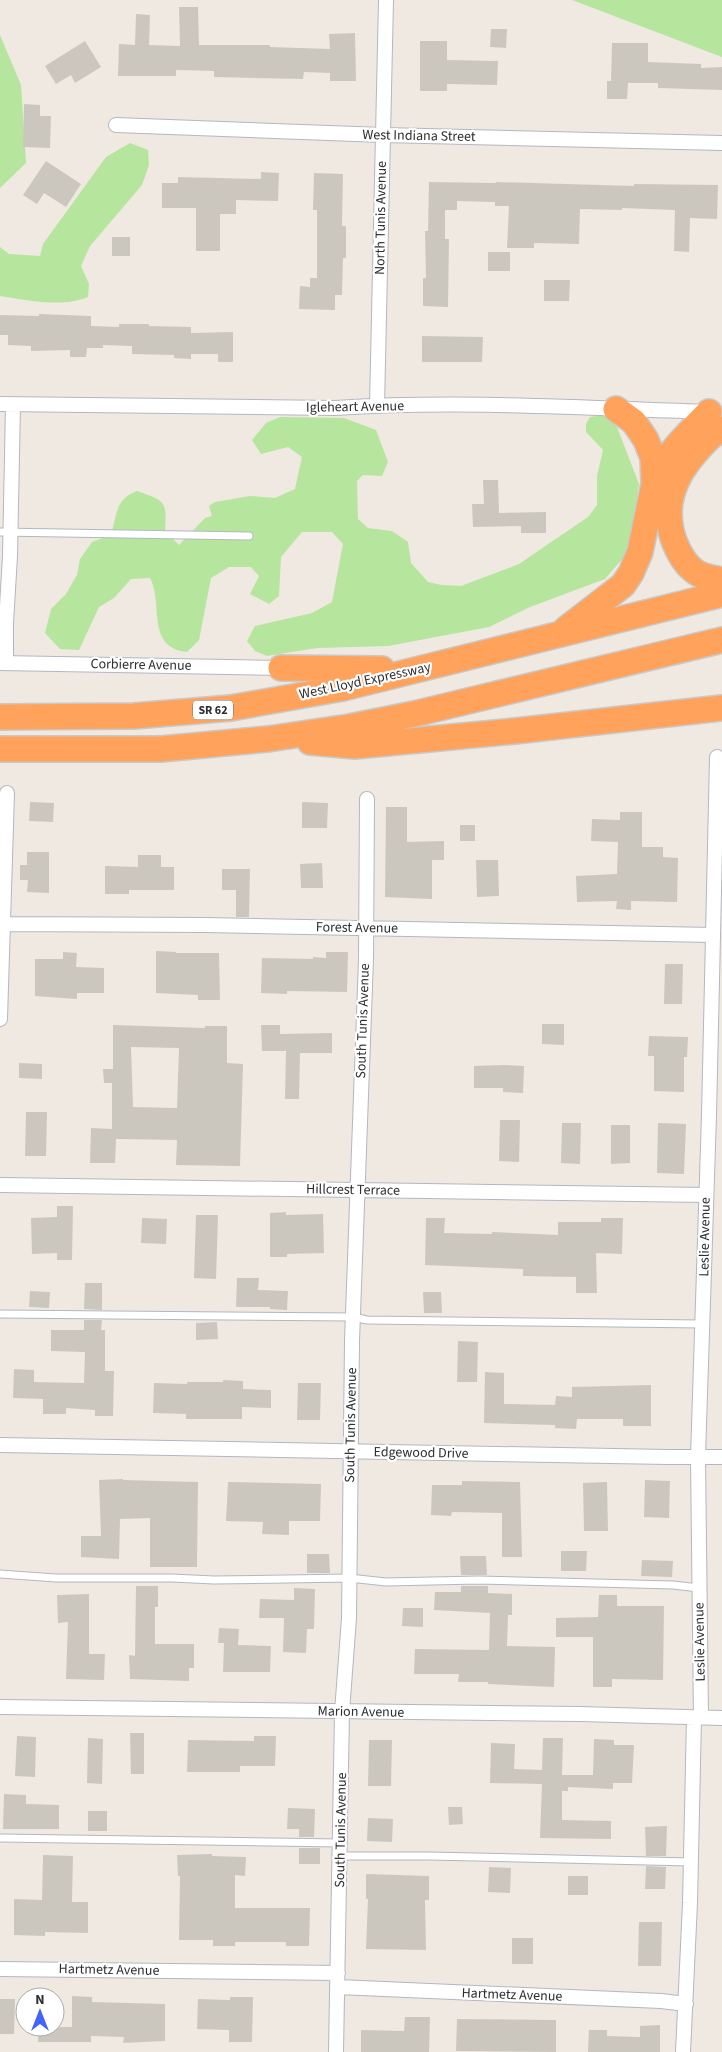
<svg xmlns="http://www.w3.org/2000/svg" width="722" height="2052" font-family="'Source Sans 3',sans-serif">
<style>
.green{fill:#b6e59e}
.building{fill:#cbc7bf;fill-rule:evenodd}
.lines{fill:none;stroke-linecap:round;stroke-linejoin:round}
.lane-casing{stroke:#b4b7c1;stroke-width:9}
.street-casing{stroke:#b4b7c1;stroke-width:16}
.highway-casing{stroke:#c9c9c9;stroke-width:28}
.lane{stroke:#fff;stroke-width:7}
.street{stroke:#fff;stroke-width:14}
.highway{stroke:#ffa35c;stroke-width:25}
.labels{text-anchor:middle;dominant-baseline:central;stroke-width:4.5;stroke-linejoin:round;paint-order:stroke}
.shield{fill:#fff;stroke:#6d6d6d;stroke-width:1}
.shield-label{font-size:12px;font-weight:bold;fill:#2e2e2e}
.street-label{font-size:14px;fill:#2e2e2e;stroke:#fff}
</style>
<rect width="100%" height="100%" fill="#efe9e1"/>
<path class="green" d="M572,0H722V57Z
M0,35L21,85L26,163L0,188Z
M130,143L148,150L149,165L142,185L90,246L81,266L89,284L88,297C62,308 27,300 0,296V247L9,254L40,256L43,244L106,157Z
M603,415L617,427L639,484L629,551L605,579L530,607L489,627L388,646L317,648L267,656L255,651L247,641L255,626L312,613L332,602L343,544L332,532H302L281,557L279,596L269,604L250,594L259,576L251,567H229L211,578L199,640L187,652C145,647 164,604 150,578L131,579L114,598L99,607L79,650L60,649L45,633L51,609L66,594L77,575L80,559L92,542L111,535C117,515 115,499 137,491C165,501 167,500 165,531L179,545L205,518L212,516L209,506L215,502L250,496L275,498L295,489L302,457L288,447L261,454L252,440L266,423L280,417L344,418L376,430L388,462L382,476L363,475L357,481L358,519L368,528L392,531L408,542L411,563L428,582L442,585L461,586L519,564L588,517L597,505V476L603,450L586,432V424L590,417Z"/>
<path class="building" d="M179,7H198L199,45H270V47L330,49L329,34L355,33L356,81H330V73L304,72L303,79L214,77V71L176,70V76H118L119,44L135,45L136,14L150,15L149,45L180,46Z
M491,29H507L506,48L490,47Z
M85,41L101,67L75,83L71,75L56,84L45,66Z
M420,41H447V60L498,61L497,85L447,84V91H420Z
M612,43H648V62L701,64V68L722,67V90L658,88V83H628L627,99H607V81H611Z
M24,104L40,105V116H51L50,148L23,147Z
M46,161L81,184L66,207L44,193L37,204L23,195Z
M261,172L279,173L278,201L236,200V214H220V251H196V208H162V183H178V177L261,179Z
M314,173L343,174L342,226H346V258H343L342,295H335V310L299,309L300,286L310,287V278H317V210H313Z
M429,182L496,183V182L634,186V184L718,185L717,219L690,218L689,252L674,251L675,210L622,208V210L580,209L579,244L534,243V248H507L509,206H495V202L457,201V210H445V239H449L448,307L423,306V278H426L425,231H428Z
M112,237H130V256H112Z
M488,252H510V271H488Z
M544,280H570L569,301H544Z
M39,314L91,316V326L119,327V324H149V326L191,327V333L233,332V362H218V354H191V359L174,358V355L132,354V346L103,345V348H87L86,357H70V350L31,351V346L8,345V335H0V315L39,316Z
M422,336L483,337L482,362H422Z
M483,480H498L499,513L546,512V533H521V526L473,527L472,504H484Z
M30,802L54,803L53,822L29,821Z
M302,802L328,803L327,828H302Z
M386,807H407V842L444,841V860H432V899L385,897Z
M620,812H642V847H663V857L678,858L677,902L631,901V910L616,909L617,901L577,902L576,876L617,874L618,842L591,841L592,819L620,820Z
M460,825H475V841H460Z
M27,852H49V893L27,892L28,880H20V865H27Z
M138,855H161V867H174V890H129V894H105V866L138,867Z
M476,860H498L499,896L477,897Z
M322,863L323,888H301L300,864Z
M222,869H250L249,917H236V890H222Z
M156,951L176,952V953H219L220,1000H198V995L156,993Z
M63,952L77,953L76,967L104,968V993H77V999L35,996V959H63Z
M326,952H348L347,992L287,991V994L261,993L262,958L313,959V957L326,958Z
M665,964H683L682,1004H664Z
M542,1024H564V1045L542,1044Z
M113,1025L205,1028V1026H227V1063L243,1064L240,1166L176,1165L177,1140L116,1139L115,1163H90L91,1128L112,1129V1083H104L103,1069H113ZM131,1047L179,1048L177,1108L133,1107Z
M261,1025H280V1034L332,1033V1053H300L299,1099H285L286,1051H262Z
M649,1036L688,1037L687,1057H684V1092L654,1091V1056H648Z
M19,1063L42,1064V1079L19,1078Z
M504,1065L524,1066L523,1093L503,1092V1088H474V1066Z
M26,1112H47L46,1156H25Z
M500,1120H520L519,1162L499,1161Z
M562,1123H581L580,1164L561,1163Z
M658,1123L686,1124L684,1174L657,1173Z
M611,1125H630V1163L611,1164Z
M57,1206H73L72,1260H57V1253L32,1254L31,1218L57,1217Z
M286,1212V1215L323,1214L324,1253L287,1254V1257H270V1213Z
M196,1215H218L216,1279L194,1278Z
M142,1218L167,1219L166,1244L141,1243Z
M426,1218H445L444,1233L492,1234V1232L558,1235V1222H601V1218H623L622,1254L596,1253L597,1293H576V1277L523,1276V1269L425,1265Z
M237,1278H259L258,1290L288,1291L287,1310L270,1309V1307H236Z
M85,1283H102V1310L84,1309Z
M30,1291L50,1292L49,1308L29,1307Z
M423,1292H441L442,1313H424Z
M84,1320H102L101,1330H105V1371H114L113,1416H95V1410L66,1408V1414H43V1399L13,1398L14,1369L34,1370V1382L84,1383L85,1352L51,1351V1330H84Z
M217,1322L218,1339L196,1340V1323Z
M458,1341L478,1342L477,1382H457Z
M485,1372L504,1373V1404L555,1405L556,1396L572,1397V1387L651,1385V1426H623V1419H577L576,1429L555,1428V1425L484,1423Z
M223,1380L243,1381V1389L271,1390V1408L242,1407V1419H186V1414L153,1413L154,1383L187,1384V1382H223Z
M298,1383H321L320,1420H297Z
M123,1479V1480L198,1482L197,1567H150V1518L120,1519L119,1559L81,1557V1536H101L99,1480Z
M645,1480L670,1481L669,1518L644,1517Z
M462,1481L520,1482L522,1557H502V1513L452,1512L451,1516L431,1515L432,1485H462Z
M228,1482L321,1484L320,1521H289V1535L262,1534L263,1522L226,1521Z
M607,1482L608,1531H584L583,1483Z
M561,1551H587L586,1571H561Z
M307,1554H329L330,1573H307Z
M460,1556H486L487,1575H461Z
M642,1560L673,1561L672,1577L641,1576Z
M136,1586H158V1607H155V1644H194V1668H189V1681L130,1679L129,1655L135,1656Z
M461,1586H488V1593L512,1594V1615H508L507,1646L555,1647L554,1687L488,1684V1682H458L459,1674H414L415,1649L489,1650L490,1613L434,1610L435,1592H461Z
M294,1588L315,1589L314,1629H307L306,1653L283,1652L284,1618H259L260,1599L294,1600Z
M89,1594V1654H105L104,1680L66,1679L68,1622L58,1623L57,1595Z
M599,1595H617V1606H664L663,1680L612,1679V1687H593V1637H556V1618L598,1617Z
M403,1608H423V1627L402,1626Z
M219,1628L239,1629L238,1645L271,1646L270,1672H223L224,1643H218Z
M130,1733H144V1774H131Z
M17,1736L36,1737L35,1777L15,1776Z
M254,1736H276L275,1766H240V1772H187L188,1740L254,1741Z
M88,1738L103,1739L102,1784L87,1783Z
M543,1738H563L562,1775H593L594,1739L614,1740V1745H634L632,1783H613V1789L568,1787V1791H562V1820L611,1821V1839L540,1838L542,1784L490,1783L491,1743L515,1744L514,1769L542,1770Z
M369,1740H392L391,1786H368Z
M4,1794L26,1795V1804L59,1805V1829H3Z
M448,1807H462L463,1824L449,1825Z
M288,1808L315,1809L314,1837H299V1829H287Z
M88,1811H107V1831H88Z
M368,1818L393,1819L392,1842L367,1841Z
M667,1826L666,1856H646L645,1827Z
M299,1848H320V1864H299Z
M212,1854V1856L246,1857L245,1876L235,1875V1908H310L309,1946H286V1942H235V1946H213V1940H179L180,1876H178L177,1855Z
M43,1855L73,1856L72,1902H88V1933L45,1932V1936L14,1935V1899L42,1900Z
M646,1866L666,1867L665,1889H645Z
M489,1867L511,1868L510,1893L488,1892Z
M366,1874L429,1876V1900H425L426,1950L366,1949L368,1899H366Z
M568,1876H588V1895H568Z
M639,1922H662L661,1966H638Z
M512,1938H533V1964H512Z
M72,1996L92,1997V2002L165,2004V2041L123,2043L124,2037L91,2036V2042H38L39,2027H72Z
M230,1997H253L252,2042H229V2030L197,2029L198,1999L230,2000Z
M0,1999H15L14,2034H0Z
M405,2017H430L429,2052H361V2030L404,2031Z
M457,2019L556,2020V2052L456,2051Z
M660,2025V2052H588L589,2030H607V2036L640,2037V2026Z"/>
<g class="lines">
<g class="lane-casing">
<path id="lane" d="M0,532L249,536
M0,1314L353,1317L367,1320L703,1324
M0,1574L56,1578H172L214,1580L349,1578L386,1582L478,1580L673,1585L699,1588
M0,1838L341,1843
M340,1856H430L691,1862"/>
</g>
<g class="street-casing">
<path id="street" d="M116,125L383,135L722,143
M0,404L335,408C459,400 585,408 709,412
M377,406L386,0
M0,663L281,668
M6,663V623L10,556L13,405
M0,924L205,925L713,935
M0,1019L7,793
M0,1185L706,1195
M0,1445L668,1457H722
M0,1707L580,1714L722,1718
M701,1717L698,1457L709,1115L717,757
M0,1969L338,1973
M338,1987L661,2001L686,2004
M336,2052L342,1712L349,1618L352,1341L366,959L367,799
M683,2052L690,1903L694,1717"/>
</g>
<g class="highway-casing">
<path id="highway" d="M722,429C711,434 704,443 696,452C673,478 662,507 674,541C678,551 684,563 693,570C701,577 712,578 722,580
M654,482C666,453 688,434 709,412
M566,629L623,585L631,573L640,552L654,484L653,458L646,440L634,422L616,409
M281,668L382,669
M0,717L134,716L231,708L343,688L722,594
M310,742L355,746L515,731L722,708
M0,749H161L268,739L349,727L414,714L722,640"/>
</g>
<use href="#lane" class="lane"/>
<use href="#street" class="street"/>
<use href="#highway" class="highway"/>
</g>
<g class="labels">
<rect class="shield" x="193" y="700.5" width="40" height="19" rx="4"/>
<g class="shield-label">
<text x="213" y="710">SR 62</text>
</g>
<g class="street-label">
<text transform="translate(419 136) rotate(1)">West Indiana Street</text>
<text transform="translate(381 218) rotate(-89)">North Tunis Avenue</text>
<text transform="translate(355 407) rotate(-1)">Igleheart Avenue</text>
<text transform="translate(141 665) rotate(1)">Corbierre Avenue</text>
<text transform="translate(365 681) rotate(-12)">West Lloyd Expressway</text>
<text transform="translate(357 928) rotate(1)">Forest Avenue</text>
<text transform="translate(363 1021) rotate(-88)">South Tunis Avenue</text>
<text transform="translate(353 1190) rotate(1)">Hillcrest Terrace</text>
<text transform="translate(705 1237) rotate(-89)">Leslie Avenue</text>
<text transform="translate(351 1425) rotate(-89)">South Tunis Avenue</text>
<text transform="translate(421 1453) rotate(1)">Edgewood Drive</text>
<text transform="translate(700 1642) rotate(-91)">Leslie Avenue</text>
<text transform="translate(361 1712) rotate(1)">Marion Avenue</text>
<text transform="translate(341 1830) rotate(-89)">South Tunis Avenue</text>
<text transform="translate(109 1970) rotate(1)">Hartmetz Avenue</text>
<text transform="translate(512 1995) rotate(2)">Hartmetz Avenue</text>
</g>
</g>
<g transform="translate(40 2012)"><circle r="24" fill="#ffffff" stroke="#ababab"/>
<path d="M0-4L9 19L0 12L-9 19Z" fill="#4264fb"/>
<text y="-8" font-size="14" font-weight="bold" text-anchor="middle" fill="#2e2e2e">N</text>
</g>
</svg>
